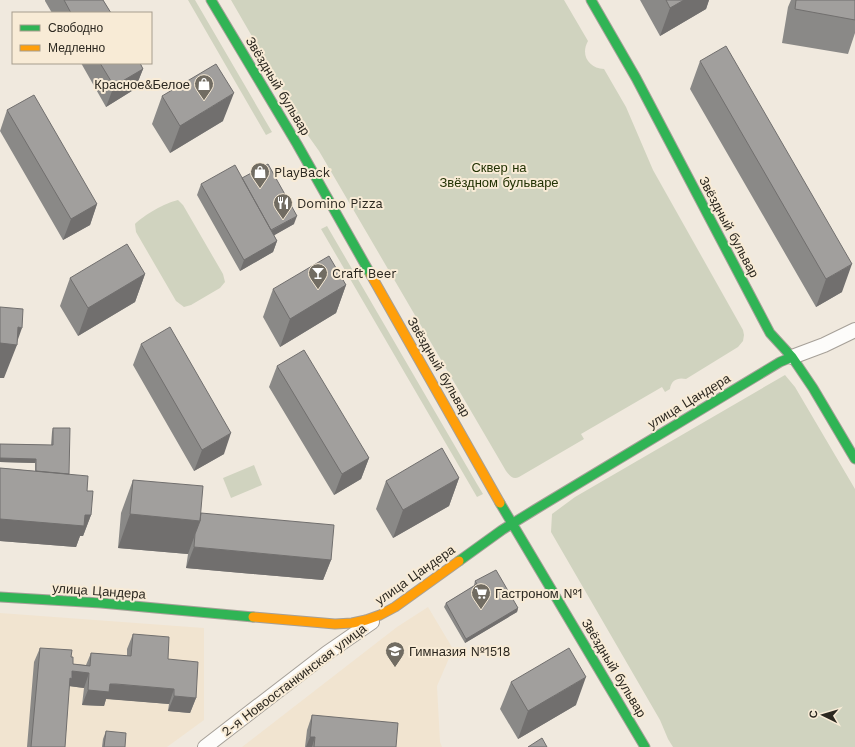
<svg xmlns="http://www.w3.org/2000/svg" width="855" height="747" font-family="'Work Sans',sans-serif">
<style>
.built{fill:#f1e4d0}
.green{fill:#d0d3bf}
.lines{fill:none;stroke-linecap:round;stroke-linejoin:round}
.street-casing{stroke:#a6a098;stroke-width:16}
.fast-casing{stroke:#a6a098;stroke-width:11}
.slow-casing{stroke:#a6a098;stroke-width:11}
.street{stroke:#fdfcfa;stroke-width:14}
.fast{stroke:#30b455;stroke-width:9}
.slow{stroke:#ff9f0a;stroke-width:9}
.wall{fill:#8a8987}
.shaded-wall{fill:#716f6e}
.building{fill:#a19f9d;stroke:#716f6e}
.labels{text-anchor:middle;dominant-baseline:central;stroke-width:4;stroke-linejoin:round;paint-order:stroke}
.poi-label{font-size:13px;fill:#2c2820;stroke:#f8ebd6;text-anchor:start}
.street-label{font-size:13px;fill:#2c2820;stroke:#f8ebd6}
.park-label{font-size:13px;fill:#223203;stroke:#f8ebd6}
</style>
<rect width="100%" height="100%" fill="#f0e9de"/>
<path class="built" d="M428,607L453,649L437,686L440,742L442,747H242L397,627Z
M0,613L204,628V720L167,747H0Z"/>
<path class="green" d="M188,0H195L272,132L266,135Z
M231,0H564L588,41C580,55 589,68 604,69L626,107L653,170L743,330L744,335L743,341L738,347L686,379C678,377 671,380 670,389L665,392L662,387L581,434L584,439L519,477C513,480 510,476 506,471L319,151L292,113L283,90Z
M178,200L183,205L223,274L225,282L220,288L191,305L184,307L176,301L136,232L135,224C144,215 165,203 178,200Z
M327,226L477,484L483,494L477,497L321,229Z
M785,375L795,387L855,489V747H673L668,739L660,720L551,532L552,514L575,497Z
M254,465L262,485L231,498L223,478Z"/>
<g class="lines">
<g class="street-casing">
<path id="street" d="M792,357L824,345L855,330
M205,747L327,653L372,622"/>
</g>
<g class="fast-casing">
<path id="fast" d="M211,0L297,144L371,275
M591,0L636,78L770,333L792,357L813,388L855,459
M500,503L645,747
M459,561L502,530L536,509L780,362L792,357
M0,597L101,603L253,617"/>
</g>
<g class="slow-casing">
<path id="slow" d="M371,275L500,503
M253,617L335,624L352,623L366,620L380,615L395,607L459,561"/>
</g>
<use href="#street" class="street"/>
<use href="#fast" class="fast"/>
<use href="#slow" class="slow"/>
</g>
<path class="wall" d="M45,0H103L111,13H52L45,1Z
M640,0H709L706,9L660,36Z
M791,0H855V33L848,54L782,43L788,7Z
M700,61L842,292L816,307L690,89Z
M81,63H140L143,69L135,89L106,107Z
M162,96L223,121L170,153L152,124Z
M7,110L97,204L90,225L63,240L0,131Z
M242,178L294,224L274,235L277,241L273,252L240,271L197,195L201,184Z
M145,274L135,302L78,336L60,306L70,278Z
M346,285L336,313L280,347L263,317L273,289Z
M141,344L224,454L194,471L133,365Z
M277,366L369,458L361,479L334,495L269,387Z
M53,428L69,474L87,491L91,515L83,536H80L76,547L0,541V468L35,471V463L0,462V444L51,445L52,432Z
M459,478L449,506L393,538L376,509L386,481Z
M133,480L201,513L331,560L323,580L186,568L188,554L118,548L121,513Z
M475,581L518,608L517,612L465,643L444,607L446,603L474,586V585Z
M133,634L168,659L196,698L190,713L168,711L169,704L110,699H106L104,706L82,705L84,688L69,686L65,747H27L34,662L40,648L71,657L73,664L86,665L91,653L127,656V649Z
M511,682L576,705L518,739L500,709Z
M312,715L396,747H305L307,730Z
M106,731L125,747H102L103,739Z"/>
<path class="shaded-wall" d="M684,0H709L706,9L660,36L670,8Z
M143,69L135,89L106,107L114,86Z
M234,93L223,121L170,153L180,126Z
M97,204L90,225L63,240L71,219Z
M297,216L294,224L266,240L269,232Z
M277,241L273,252L240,271L244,260Z
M852,264L842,292L816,307L826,279Z
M145,274L135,302L78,336L88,308Z
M346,285L336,313L280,347L290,319Z
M18,327L22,328L16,345H17L4,378H0V343Z
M231,433L224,454L194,471L202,450Z
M0,458L36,459L35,463L0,462Z
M369,458L361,479L334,495L342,474Z
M459,478L449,506L393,538L403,510Z
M130,514L200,521L188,554L118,548Z
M85,515H91L83,536H80L76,547L0,541V519Z
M194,547L331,560L323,580L186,568Z
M518,608L517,612L465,643L466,639Z
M72,671L89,673L84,688L69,686L65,693Z
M586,677L576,705L518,739L528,711Z
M110,684L174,689L169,704L106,699L104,706L82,705L88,690Z
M174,696L196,698L190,713L168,711Z
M310,737H315L312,747H306Z"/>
<path class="building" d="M64,0H103L111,13H71Z
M666,0H684L670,8Z
M796,0H855V20L795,9Z
M726,46L852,264L826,279L700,61Z
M100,63H140L143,69L114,86Z
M216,64L234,93L180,126L162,96Z
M34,95L97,204L71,219L7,110Z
M268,164L297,216L271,230L242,178Z
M235,165L277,241L244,260L201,184Z
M127,244L145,274L88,308L70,278Z
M329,256L346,285L290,319L273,289Z
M0,307L23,309L22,328L18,327L17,345L0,343Z
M170,327L231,433L202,450L141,344Z
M304,350L369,458L342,474L277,366Z
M53,428H70L69,474L36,471V459L0,458V444L53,445Z
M442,448L459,478L403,510L386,481Z
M0,468L88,476L87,491H93L91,515H85L84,526L0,519Z
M133,480L203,486L200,521L130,514Z
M201,513L334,525L331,560L194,547L195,534L200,521Z
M496,570L518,608L466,639L446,603L477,584L475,581Z
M133,634L169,637L168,659L198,662L196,698L174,696V689L116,684H110L109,692L88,690L89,673L72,671V679L70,678L65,747H31L40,648L72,650L71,657H73V664L90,666L91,653L131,656Z
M569,648L586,677L528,711L511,682Z
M312,715L398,723L396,747H314L315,737H310Z
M106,731L126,733L125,747H104Z
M542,738L547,747H528Z"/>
<defs>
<g id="shop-pin" transform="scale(1)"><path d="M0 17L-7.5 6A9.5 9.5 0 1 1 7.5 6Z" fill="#716c62" stroke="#f8ebd6"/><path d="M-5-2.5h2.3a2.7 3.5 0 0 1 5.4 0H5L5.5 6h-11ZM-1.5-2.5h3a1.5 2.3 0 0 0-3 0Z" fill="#fff"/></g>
<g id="restaurant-pin" transform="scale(1)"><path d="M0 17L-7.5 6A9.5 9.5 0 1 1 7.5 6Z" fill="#716c62" stroke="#f8ebd6"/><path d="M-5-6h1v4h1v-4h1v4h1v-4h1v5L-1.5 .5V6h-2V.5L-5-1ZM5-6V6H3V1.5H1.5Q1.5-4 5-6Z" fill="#fff"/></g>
<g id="bar-pin" transform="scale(1)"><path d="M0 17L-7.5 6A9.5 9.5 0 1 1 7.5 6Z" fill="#716c62" stroke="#f8ebd6"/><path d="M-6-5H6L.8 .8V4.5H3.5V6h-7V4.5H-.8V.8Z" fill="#fff"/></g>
<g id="supermarket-pin" transform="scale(1)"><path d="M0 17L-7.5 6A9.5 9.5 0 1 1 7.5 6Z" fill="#716c62" stroke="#f8ebd6"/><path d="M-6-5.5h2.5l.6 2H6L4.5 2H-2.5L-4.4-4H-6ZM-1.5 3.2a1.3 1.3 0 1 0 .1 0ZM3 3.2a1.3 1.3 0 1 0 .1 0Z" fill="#fff"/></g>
<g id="school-pin" transform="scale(1)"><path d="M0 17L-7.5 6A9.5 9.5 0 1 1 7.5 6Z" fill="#716c62" stroke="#f8ebd6"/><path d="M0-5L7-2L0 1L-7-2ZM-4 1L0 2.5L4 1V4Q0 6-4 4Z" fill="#fff"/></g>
</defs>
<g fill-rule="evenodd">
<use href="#shop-pin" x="204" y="84"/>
<use href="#shop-pin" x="260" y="172"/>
<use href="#restaurant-pin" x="283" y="203"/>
<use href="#bar-pin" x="318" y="273"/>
<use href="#supermarket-pin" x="481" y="593"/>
<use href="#school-pin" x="395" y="651"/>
</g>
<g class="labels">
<g class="poi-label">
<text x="190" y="84" text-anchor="end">Красное&amp;Белое</text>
<text x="274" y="172">PlayBack</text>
<text x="297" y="203">Domino Pizza</text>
<text x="332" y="273">Craft Beer</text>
<text x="495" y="593">Гастроном №1</text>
<text x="409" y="651">Гимназия №1518</text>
</g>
<g class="street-label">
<text transform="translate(278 86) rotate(59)">Звёздный бульвар</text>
<text transform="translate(729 227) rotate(62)">Звёздный бульвар</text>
<text transform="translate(439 367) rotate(60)">Звёздный бульвар</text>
<text transform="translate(689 401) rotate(-31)">улица Цандера</text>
<text transform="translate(415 575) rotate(-35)">улица Цандера</text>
<text transform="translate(99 591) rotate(4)">улица Цандера</text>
<text transform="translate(614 668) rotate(59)">Звёздный бульвар</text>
<text transform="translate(294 680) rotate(-37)">2-я Новоостанкинская улица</text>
</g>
<g class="park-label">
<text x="499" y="167">Сквер на<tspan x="499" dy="15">Звёздном бульваре</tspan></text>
</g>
</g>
<rect x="12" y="12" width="140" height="52" fill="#f8ebd6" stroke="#a69d8d"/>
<rect x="20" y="25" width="20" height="6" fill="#30b455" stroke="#a69d8d"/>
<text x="48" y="32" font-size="12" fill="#2c2820">Свободно</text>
<rect x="20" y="45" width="20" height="6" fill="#ff9f0a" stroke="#a69d8d"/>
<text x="48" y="52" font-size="12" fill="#2c2820">Медленно</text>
<g transform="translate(823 715) rotate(275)" stroke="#f8ebd6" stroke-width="3" paint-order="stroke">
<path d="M0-3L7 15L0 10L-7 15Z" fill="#2c2820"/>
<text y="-6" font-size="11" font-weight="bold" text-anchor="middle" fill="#2c2820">С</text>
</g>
</svg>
